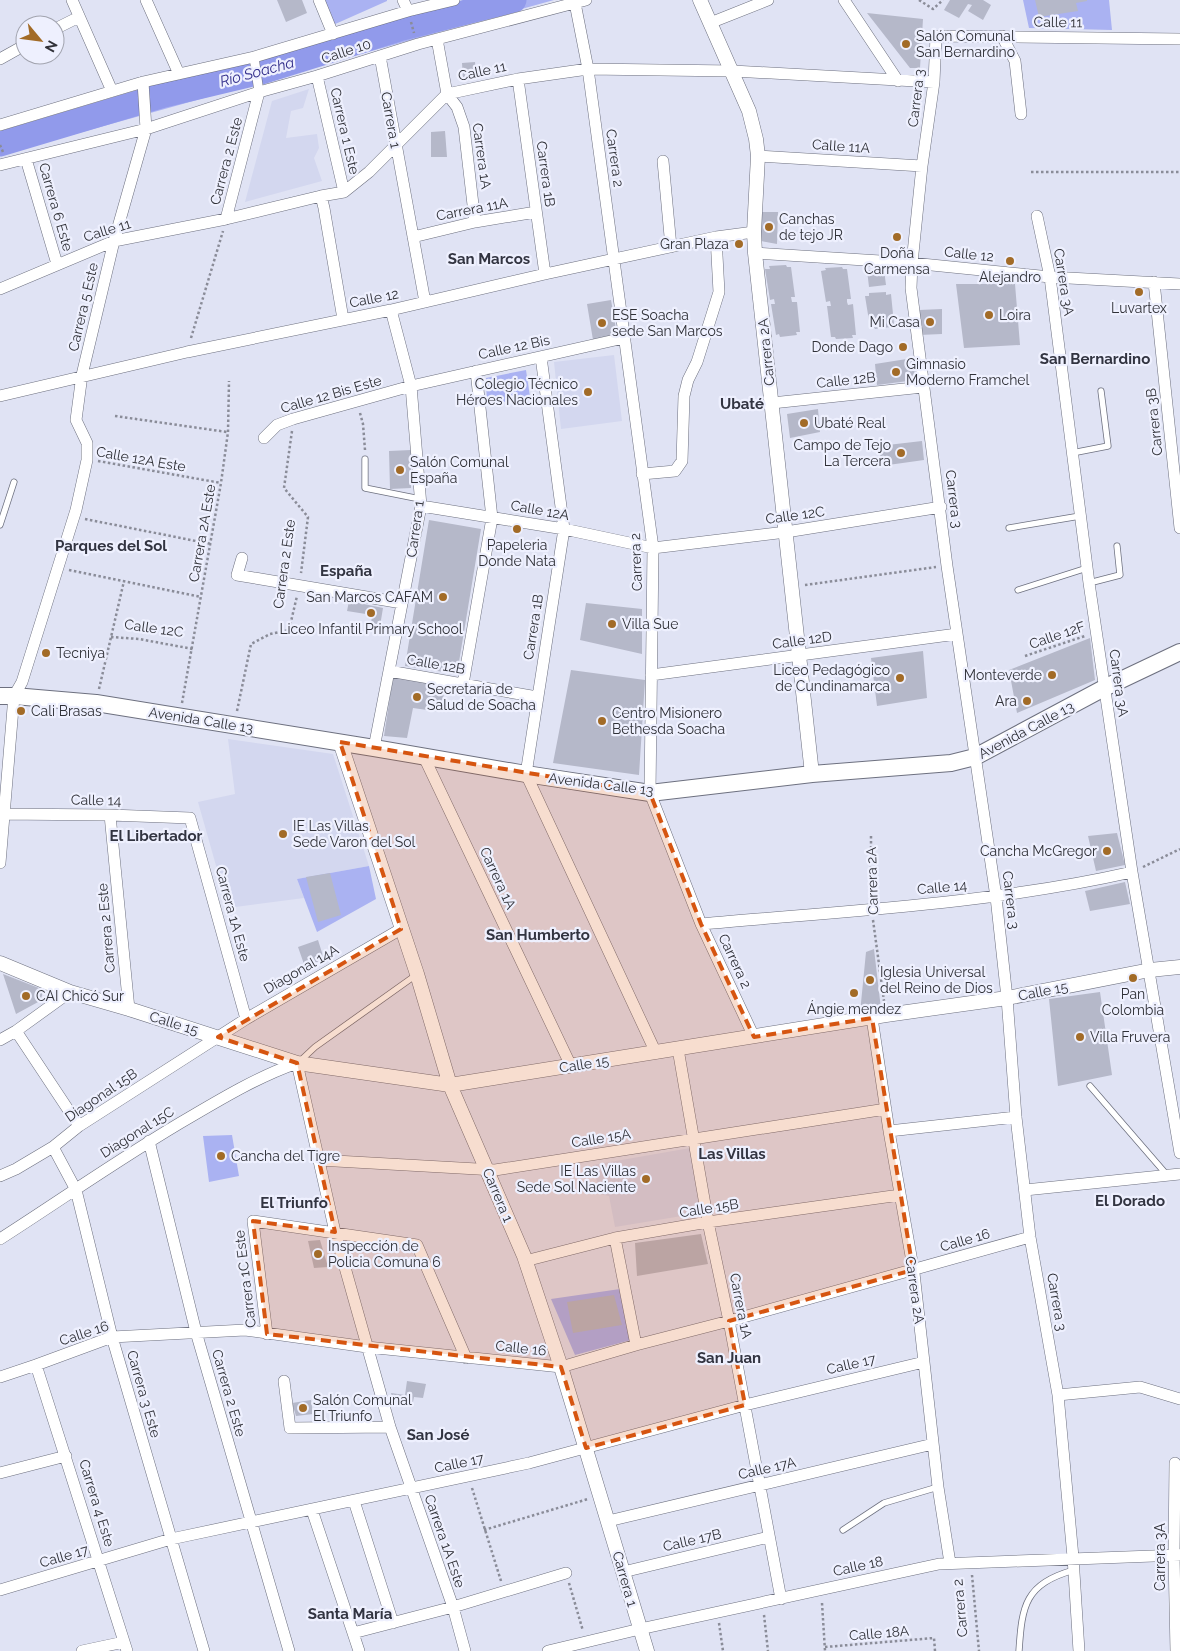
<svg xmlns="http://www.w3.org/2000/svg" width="1180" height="1651" font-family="Raleway,sans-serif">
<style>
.built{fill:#d3d7ef}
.green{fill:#aab2f2}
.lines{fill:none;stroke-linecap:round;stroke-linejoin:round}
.river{stroke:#919aeb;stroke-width:25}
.building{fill:#b5b8c9}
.service-casing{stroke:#6d707f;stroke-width:7}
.pedestrian-casing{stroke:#6d707f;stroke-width:10}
.minor-casing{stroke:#6d707f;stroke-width:12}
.tertiary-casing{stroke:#6d707f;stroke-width:15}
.secondary-casing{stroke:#6d707f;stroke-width:18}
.path{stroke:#8a8c98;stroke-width:2.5;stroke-dasharray:2.5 2.5;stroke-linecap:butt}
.service{stroke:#fff;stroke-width:5.5}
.pedestrian{stroke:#fff;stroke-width:9}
.minor{stroke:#fff;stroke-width:11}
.tertiary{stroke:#fff;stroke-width:14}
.secondary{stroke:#fff;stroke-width:16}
.marked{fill:#d65510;fill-opacity:0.2;stroke:#d65510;stroke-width:4;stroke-dasharray:10 6;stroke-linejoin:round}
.poi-dot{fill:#a26b27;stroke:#eef0fe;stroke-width:2}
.labels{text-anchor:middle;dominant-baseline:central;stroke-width:4.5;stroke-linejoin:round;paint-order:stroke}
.street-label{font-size:14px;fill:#303138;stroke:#eef0fe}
.poi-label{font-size:14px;fill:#303138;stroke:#eef0fe;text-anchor:start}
.water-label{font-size:15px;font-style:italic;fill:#312d8a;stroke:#eef0fe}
.neighbourhood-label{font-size:15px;font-weight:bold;fill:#323441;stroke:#eef0fe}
</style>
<rect width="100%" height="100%" fill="#e0e3f4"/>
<path class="built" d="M309,89L303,108L291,111L286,138L317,134L319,148L314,158L322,181L245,202L272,101Z
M614,355L622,421L561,429L554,362Z
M228,739L333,754L369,866L297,879L304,898L228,908L198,802L235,794Z
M690,1148L700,1213L615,1227L609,1196L600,1194L593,1165Z"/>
<path class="green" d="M325,0H387V1L333,25Z
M478,0H554L0,155V133L142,90Z
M1023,0H1109L1112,30L1029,28Z
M526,370L530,397L487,405L486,378Z
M369,866L376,899L317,932L297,879Z
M232,1135L239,1176L209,1182L203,1136Z
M620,1289L631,1340L575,1355L551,1299Z"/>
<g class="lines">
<path class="river" d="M0,144L164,95L261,72L399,29L514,0"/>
</g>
<path class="building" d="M277,0H302L307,13L286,22Z
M950,0H983L991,5L983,20L968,11L972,5L968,4L959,18L944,10Z
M1035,0H1087V1L1076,3L1078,11L1039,17Z
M867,13L923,19L920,68H910Z
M475,62L476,78H463L462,63Z
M445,131L447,157H431V132Z
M761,212H778L777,244L761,241Z
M786,265L787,267H791L795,297H791L792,302H797L800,332H796L797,335L780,337L779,334L776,335L771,304H775L774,299L770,300L765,269H770L769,266Z
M842,267L843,269H847L851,299H847V302L848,305L853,304L856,335H852L853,338L836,339L835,337H831L827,306H831L830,301L826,302L821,271L826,270L825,268Z
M867,270H884L886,285L869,287Z
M956,284H1015L1020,345L964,348Z
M886,292V295L891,294L894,324L890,325L891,327L875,329L874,327H870L865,296H869V293Z
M611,300L617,335L593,340L587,304Z
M942,309V334L919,335V310Z
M913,358L916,380L877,385L875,364Z
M818,409L820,432L790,438L787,414Z
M922,441L924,460L881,466L879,446Z
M411,450V488L390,489L389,451Z
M429,520L481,529L457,674L405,666Z
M349,601L383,608L380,626L371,625L372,615L347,611Z
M586,603L642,609V654L580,640Z
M1090,638L1095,680L1017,713L1009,670Z
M923,651L927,698L877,706L871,658Z
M571,670L645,680L639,775L553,763Z
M393,677L445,686L441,712L413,708L407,738L384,736Z
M1117,833L1125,865L1096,871L1088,836Z
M330,873L341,915L318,922L306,877Z
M1125,882L1130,904L1090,911L1085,891Z
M318,940L324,959L305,967L298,947Z
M874,949L881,1009L860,1013L866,952Z
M3,974L44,990L40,1001L16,1014Z
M1100,992L1112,1075L1058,1086L1049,999Z
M701,1234L708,1264L637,1276L635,1243Z
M320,1240L328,1267L314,1268L308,1241Z
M614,1295L622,1325L573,1333L567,1302Z
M407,1381L426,1384L423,1398L414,1397L412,1407L394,1404L391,1393L405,1395Z
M311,1400L313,1414L296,1416L292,1403Z"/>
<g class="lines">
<g class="service-casing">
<path id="service" d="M1072,453L1108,446L1101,391
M365,459V488L420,499
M0,525L14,482
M1009,528L1080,516
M1089,583L1120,575L1117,546
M1018,590L1087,568
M299,1062L315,1047L416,975
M1090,1086L1167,1175
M843,1530L884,1503L938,1487
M1019,1651C1022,1605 1025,1584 1074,1570"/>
</g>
<g class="pedestrian-casing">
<path id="pedestrian" d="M254,57L259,92"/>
</g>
<g class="minor-casing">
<path id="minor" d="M72,0L112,91
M146,0L179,74
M319,0L333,34
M403,0L408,11
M844,0L898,81
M575,3L588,69L653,548L650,793L701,924L754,1037
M710,23L768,0
M55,29L79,17
M1002,36L1015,61L1021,114
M437,39L447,94L457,107L464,127L475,222
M380,56L425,302
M0,59L25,45
M317,76L344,192
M518,79L545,274
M0,125L143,82L254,57L408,11L454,0
M758,156L922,166
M26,159L57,264
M663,161L671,247
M0,165L146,129L259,92L317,76L418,44L586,0
M321,196L324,208L343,319
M1037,216L1050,277L1089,583L1132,872L1180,1153
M226,219L259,92
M413,237L475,222L536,212
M755,253L912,263L1050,277L1180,284
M1154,282L1180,528
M0,289L114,241L226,219L321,196L344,192L369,172L447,94L518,79L588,69L733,71L934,82
M541,357L564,529L526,774L656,1053
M0,396L187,352L391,310L545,274L716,237L754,232
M772,403L923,387
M264,438L277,425L293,419L411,386L624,338
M642,474L675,471L682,461L684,396L688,380L697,362L719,292L716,237
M421,506L564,529L653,548L786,532L941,507
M242,558L237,575L402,603
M389,671L537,697
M651,675L957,634
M463,684L492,518L476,371
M374,748L421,506L411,386L391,310
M424,757L571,1066
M0,814L110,815L190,818L246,1019
M110,815L129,1009
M0,863L14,696L22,682L76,510L87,460V443L76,420L82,375L114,241L146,129L143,82
M701,924C845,911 991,904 1132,872
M872,1018L889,1131L914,1273L938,1487L950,1563
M16,1031L79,1126
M0,1040L16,1031L70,992
M678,1049L708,1222L729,1321L781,1599
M889,1131L1016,1117
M149,1141L196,1332L289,1651
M53,1147L76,1190L112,1337L204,1651
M318,1160L495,1170L886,1109
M0,1176L16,1169L53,1147L79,1126L246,1019L401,929
M1025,1190L1180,1174
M615,1238L636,1345
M0,1239C64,1198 126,1154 192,1116C226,1096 260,1076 297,1063L335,1232L390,1427L453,1607L465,1651
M525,1261L615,1238L708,1222L900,1195
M267,1334L253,1221L417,1245L466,1358
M36,1365L127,1651
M0,1377L36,1365L112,1337L245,1330L367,1347L561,1367L636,1345L729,1321L1030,1237
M284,1381L290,1428L390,1427
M1058,1395L1140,1387L1180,1399
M1175,1463L1174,1555L1176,1651
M0,1473L66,1456
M354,1501L393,1623
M312,1510L359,1651
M608,1521L933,1444
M623,1572L769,1537
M0,1590L171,1539L529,1463L745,1405L924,1362
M353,1633L453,1607L566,1573
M82,1651L124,1642
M548,1651L640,1629L939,1564L1180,1555
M1079,1651L1073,1557L1058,1395L1030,1237L1016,1117L1007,998L996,897L947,566L911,288L912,263L922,166L934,82L936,36L1180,39"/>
</g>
<g class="tertiary-casing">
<path id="tertiary" d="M700,0L749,111L756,139L758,156L754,232L755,253L812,774
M340,742L417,974L450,1085L524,1256L561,1367L647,1651
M0,963L70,992L129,1009L297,1063L450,1085L886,1015L1007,998L1150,970L1180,967"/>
</g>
<g class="secondary-casing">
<path id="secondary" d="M0,696H14L96,703L374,748L526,774L650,793L812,774L951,763L975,757L1104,688L1180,652"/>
</g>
<path class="path" d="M919,0L933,9L943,0
M411,22L414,33
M0,145L3,152
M1031,172H1180
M191,338L223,231
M360,413L363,424L365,450
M115,416L227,432
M292,431L284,488L308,517L301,573
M98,461L221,483
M85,519L211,544
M69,570L201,597
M805,585L936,567
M111,637L139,639L193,649
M1025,656L1085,636
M99,689L124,581
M182,703L221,483L228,432L229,381
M237,711L251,644L270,634L289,630L297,596
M871,836V897
M1143,867L1180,849
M873,920L884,1001
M472,1488L501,1581
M484,1530L588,1499
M972,1575L979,1651
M569,1583L583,1631
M822,1603L825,1651
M764,1615L768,1651
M719,1623L723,1651
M825,1647L934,1638L935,1651"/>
<use href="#service" class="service"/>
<use href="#pedestrian" class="pedestrian"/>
<use href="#minor" class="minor"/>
<use href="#tertiary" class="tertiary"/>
<use href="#secondary" class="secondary"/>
</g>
<path class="marked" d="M340,742L650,793L701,924L754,1037L872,1018L913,1270L729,1321L745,1405L586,1448L561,1367L267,1334L253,1221L335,1232L297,1063L218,1037L401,929Z"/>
<g class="poi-dot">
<circle cx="906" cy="44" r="5"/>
<circle cx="769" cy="227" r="5"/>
<circle cx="897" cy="237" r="5"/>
<circle cx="739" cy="244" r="5"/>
<circle cx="1010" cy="261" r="5"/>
<circle cx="1139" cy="292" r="5"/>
<circle cx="989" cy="315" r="5"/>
<circle cx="930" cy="322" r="5"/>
<circle cx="602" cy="323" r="5"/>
<circle cx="903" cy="347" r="5"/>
<circle cx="896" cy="372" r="5"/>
<circle cx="588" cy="392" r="5"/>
<circle cx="804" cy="423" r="5"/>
<circle cx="901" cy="453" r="5"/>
<circle cx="400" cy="470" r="5"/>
<circle cx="517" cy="529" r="5"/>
<circle cx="443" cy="597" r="5"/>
<circle cx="371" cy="613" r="5"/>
<circle cx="612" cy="624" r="5"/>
<circle cx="46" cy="653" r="5"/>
<circle cx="1052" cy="675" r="5"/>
<circle cx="900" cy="678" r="5"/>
<circle cx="417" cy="697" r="5"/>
<circle cx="1027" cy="701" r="5"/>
<circle cx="21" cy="711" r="5"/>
<circle cx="602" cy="721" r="5"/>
<circle cx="283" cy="834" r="5"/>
<circle cx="1107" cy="851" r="5"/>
<circle cx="1133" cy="978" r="5"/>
<circle cx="870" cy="980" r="5"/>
<circle cx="854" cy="993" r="5"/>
<circle cx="26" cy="996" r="5"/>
<circle cx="1080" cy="1037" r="5"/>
<circle cx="221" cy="1156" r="5"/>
<circle cx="646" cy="1179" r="5"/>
<circle cx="318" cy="1254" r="5"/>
<circle cx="303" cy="1408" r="5"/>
</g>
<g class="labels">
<g class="street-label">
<text transform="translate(1058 22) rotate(1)">Calle 11</text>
<text transform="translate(346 51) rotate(-18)">Calle 10</text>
<text transform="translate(482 71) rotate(-12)">Calle 11</text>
<text transform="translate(916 98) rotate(-83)">Carrera 3</text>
<text transform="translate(391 120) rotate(80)">Carrera 1</text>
<text transform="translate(345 131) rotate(77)">Carrera 1 Este</text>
<text transform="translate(841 146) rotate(4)">Calle 11A</text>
<text transform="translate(482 156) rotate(82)">Carrera 1A</text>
<text transform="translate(615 158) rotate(82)">Carrera 2</text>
<text transform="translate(226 161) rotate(-75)">Carrera 2 Este</text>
<text transform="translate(546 174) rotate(82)">Carrera 1B</text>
<text transform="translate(56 207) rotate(74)">Carrera 6 Este</text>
<text transform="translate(472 209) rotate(-11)">Carrera 11A</text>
<text transform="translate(107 230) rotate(-17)">Calle 11</text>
<text transform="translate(969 254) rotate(6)">Calle 12</text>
<text transform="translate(1064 282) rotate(81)">Carrera 3A</text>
<text transform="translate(374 298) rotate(-11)">Calle 12</text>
<text transform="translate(83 307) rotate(-77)">Carrera 5 Este</text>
<text transform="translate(514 347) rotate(-12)">Calle 12 Bis</text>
<text transform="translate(766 352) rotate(-96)">Carrera 2A</text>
<text transform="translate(846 380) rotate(-6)">Calle 12B</text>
<text transform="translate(331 394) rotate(-16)">Calle 12 Bis Este</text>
<text transform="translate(1154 422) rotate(-96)">Carrera 3B</text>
<text transform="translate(141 459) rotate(10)">Calle 12A Este</text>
<text transform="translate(954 499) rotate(83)">Carrera 3</text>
<text transform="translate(540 510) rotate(10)">Calle 12A</text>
<text transform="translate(795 515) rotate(-8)">Calle 12C</text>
<text transform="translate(415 529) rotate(-82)">Carrera 1</text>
<text transform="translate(202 533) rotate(-80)">Carrera 2A Este</text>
<text transform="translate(636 562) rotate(-92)">Carrera 2</text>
<text transform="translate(284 564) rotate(-82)">Carrera 2 Este</text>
<text transform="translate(533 627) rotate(-81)">Carrera 1B</text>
<text transform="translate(154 628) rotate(8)">Calle 12C</text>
<text transform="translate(1057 635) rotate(-19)">Calle 12F</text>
<text transform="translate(802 640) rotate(-8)">Calle 12D</text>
<text transform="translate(436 664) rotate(10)">Calle 12B</text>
<text transform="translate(1119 683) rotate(82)">Carrera 3A</text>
<text transform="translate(201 720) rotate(9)">Avenida Calle 13</text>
<text transform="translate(1026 730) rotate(-28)">Avenida Calle 13</text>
<text transform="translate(601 784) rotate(7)">Avenida Calle 13</text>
<text transform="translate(96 800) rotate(1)">Calle 14</text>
<text transform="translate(498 878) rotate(65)">Carrera 1A</text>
<text transform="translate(872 881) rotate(-92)">Carrera 2A</text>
<text transform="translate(942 887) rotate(-5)">Calle 14</text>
<text transform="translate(1011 900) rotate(83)">Carrera 3</text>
<text transform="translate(233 914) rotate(75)">Carrera 1A Este</text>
<text transform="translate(106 928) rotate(-95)">Carrera 2 Este</text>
<text transform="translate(735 961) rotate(65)">Carrera 2</text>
<text transform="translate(301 969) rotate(-30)">Diagonal 14A</text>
<text transform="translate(1043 991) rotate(-11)">Calle 15</text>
<text transform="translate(174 1023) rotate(17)">Calle 15</text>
<text transform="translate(584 1064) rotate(-9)">Calle 15</text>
<text transform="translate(101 1095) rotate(-34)">Diagonal 15B</text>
<text transform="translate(137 1132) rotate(-32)">Diagonal 15C</text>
<text transform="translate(601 1138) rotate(-9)">Calle 15A</text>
<text transform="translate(498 1195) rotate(67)">Carrera 1</text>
<text transform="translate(709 1208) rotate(-9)">Calle 15B</text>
<text transform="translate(965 1240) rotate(-16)">Calle 16</text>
<text transform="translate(245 1279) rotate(-97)">Carrera 1C Este</text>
<text transform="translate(915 1290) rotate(82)">Carrera 2A</text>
<text transform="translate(1057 1302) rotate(80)">Carrera 3</text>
<text transform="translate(741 1306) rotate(79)">Carrera 1A</text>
<text transform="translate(84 1333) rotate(-18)">Calle 16</text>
<text transform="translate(521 1348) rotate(6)">Calle 16</text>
<text transform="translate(851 1364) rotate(-13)">Calle 17</text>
<text transform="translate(229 1393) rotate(74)">Carrera 2 Este</text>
<text transform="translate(144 1394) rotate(74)">Carrera 3 Este</text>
<text transform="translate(459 1463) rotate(-12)">Calle 17</text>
<text transform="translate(767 1468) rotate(-13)">Calle 17A</text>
<text transform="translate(97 1503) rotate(73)">Carrera 4 Este</text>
<text transform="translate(692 1540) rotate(-13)">Calle 17B</text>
<text transform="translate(445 1541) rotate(71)">Carrera 1A Este</text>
<text transform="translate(64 1556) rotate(-16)">Calle 17</text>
<text transform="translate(1160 1557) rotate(-90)">Carrera 3A</text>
<text transform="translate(858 1566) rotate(-12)">Calle 18</text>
<text transform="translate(625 1579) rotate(74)">Carrera 1</text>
<text transform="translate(960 1608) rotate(-95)">Carrera 2</text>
<text transform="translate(879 1633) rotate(-5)">Calle 18A</text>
</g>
<g class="poi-label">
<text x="916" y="36">Salón Comunal<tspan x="916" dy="16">San Bernardino</tspan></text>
<text x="779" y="219">Canchas<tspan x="779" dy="16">de tejo JR</tspan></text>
<text x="729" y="244" text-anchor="end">Gran Plaza</text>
<text x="897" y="253" text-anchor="middle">Doña<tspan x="897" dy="16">Carmensa</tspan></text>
<text x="1010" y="277" text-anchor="middle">Alejandro</text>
<text x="1139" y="308" text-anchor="middle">Luvartex</text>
<text x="612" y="315">ESE Soacha<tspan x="612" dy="16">sede San Marcos</tspan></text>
<text x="999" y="315">Loira</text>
<text x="920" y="322" text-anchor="end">Mi Casa</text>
<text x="893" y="347" text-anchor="end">Donde Dago</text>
<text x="906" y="364">Gimnasio<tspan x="906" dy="16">Moderno Framchel</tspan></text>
<text x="578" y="384" text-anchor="end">Colegio Técnico<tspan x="578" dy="16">Héroes Nacionales</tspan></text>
<text x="814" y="423">Ubaté Real</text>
<text x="891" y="445" text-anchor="end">Campo de Tejo<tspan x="891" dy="16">La Tercera</tspan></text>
<text x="410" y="462">Salón Comunal<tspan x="410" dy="16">España</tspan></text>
<text x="517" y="545" text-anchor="middle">Papeleria<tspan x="517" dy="16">Donde Nata</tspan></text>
<text x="433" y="597" text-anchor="end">San Marcos CAFAM</text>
<text x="622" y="624">Villa Sue</text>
<text x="371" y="629" text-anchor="middle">Liceo Infantil Primary School</text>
<text x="56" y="653">Tecniya</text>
<text x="890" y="670" text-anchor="end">Liceo Pedagógico<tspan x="890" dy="16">de Cundinamarca</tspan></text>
<text x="1042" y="675" text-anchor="end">Monteverde</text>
<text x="427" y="689">Secretaría de<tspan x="427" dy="16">Salud de Soacha</tspan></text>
<text x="1017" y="701" text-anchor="end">Ara</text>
<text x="31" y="711">Cali Brasas</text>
<text x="612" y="713">Centro Misionero<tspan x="612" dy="16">Bethesda Soacha</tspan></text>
<text x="293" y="826">IE Las Villas<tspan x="293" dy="16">Sede Varon del Sol</tspan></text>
<text x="1097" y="851" text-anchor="end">Cancha McGregor</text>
<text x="880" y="972">Iglesia Universal<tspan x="880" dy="16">del Reino de Dios</tspan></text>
<text x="1133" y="994" text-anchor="middle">Pan<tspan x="1133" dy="16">Colombia</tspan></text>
<text x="36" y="996">CAI Chicó Sur</text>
<text x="854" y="1009" text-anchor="middle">Ángie mendez</text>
<text x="1090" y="1037">Villa Fruvera</text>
<text x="231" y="1156">Cancha del Tigre</text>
<text x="636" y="1171" text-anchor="end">IE Las Villas<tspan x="636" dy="16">Sede Sol Naciente</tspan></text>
<text x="328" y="1246">Inspección de<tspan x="328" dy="16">Policia Comuna 6</tspan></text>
<text x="313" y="1400">Salón Comunal<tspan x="313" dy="16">El Triunfo</tspan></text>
</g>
<g class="water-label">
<text transform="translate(257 72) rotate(-15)">Río Soacha</text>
</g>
<g class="neighbourhood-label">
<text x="489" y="259">San Marcos</text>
<text x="1095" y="359">San Bernardino</text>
<text x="742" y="404">Ubaté</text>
<text x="111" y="546">Parques del Sol</text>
<text x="346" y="571">España</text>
<text x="156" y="836">El Libertador</text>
<text x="538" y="935">San Humberto</text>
<text x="732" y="1154">Las Villas</text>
<text x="1130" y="1201">El Dorado</text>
<text x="294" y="1203">El Triunfo</text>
<text x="729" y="1358">San Juan</text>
<text x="438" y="1435">San José</text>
<text x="350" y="1614">Santa María</text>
</g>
</g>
<g transform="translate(40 40) rotate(119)"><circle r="24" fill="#eef0fe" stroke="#a2a4af"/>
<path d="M0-4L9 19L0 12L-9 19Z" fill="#a26b27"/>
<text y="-8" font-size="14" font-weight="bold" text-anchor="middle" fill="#303138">N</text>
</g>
</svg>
